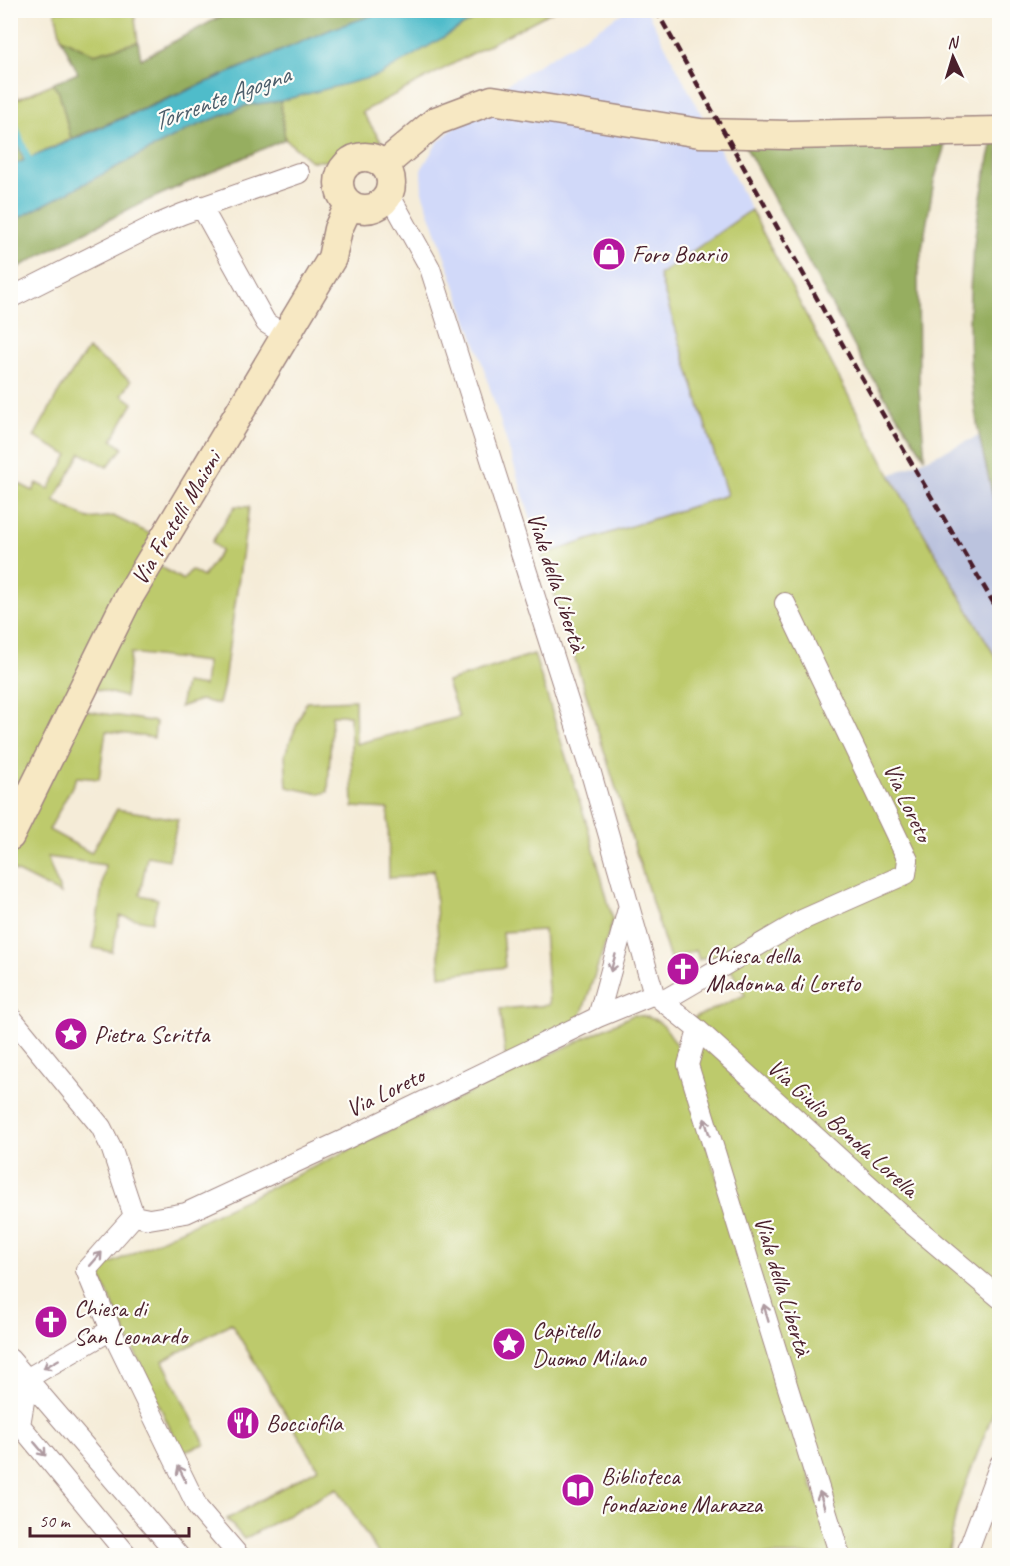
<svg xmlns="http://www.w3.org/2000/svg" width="1010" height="1566" font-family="Caveat,sans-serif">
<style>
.built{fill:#d1d9f9}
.industrial{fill:#bbc3de}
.green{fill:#bdca6c;stroke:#84744c;stroke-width:1.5}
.forest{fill:#96ae60;stroke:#706646;stroke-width:1.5}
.water{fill:#4fbcca;stroke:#4c6e7a;stroke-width:1.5}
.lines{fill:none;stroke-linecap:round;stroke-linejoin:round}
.stream{stroke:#4fbcca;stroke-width:7}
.street-casing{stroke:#a08682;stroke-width:22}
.secondary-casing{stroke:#a08682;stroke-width:31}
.street{stroke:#fff;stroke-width:20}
.secondary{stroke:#f7e8c3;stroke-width:28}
.rail{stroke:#4a1f2b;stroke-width:4.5;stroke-dasharray:9 4.5;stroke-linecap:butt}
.oneway{stroke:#ae9aa0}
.labels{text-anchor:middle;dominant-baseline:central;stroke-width:4.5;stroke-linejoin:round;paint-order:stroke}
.poi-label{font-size:24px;fill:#4a1f2b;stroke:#fdfcf7;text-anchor:start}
.street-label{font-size:24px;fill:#4a1f2b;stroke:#fdfcf7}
.water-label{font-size:26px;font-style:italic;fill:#4c5e6b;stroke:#fdfcf7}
</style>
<rect width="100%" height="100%" fill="#fdfcf7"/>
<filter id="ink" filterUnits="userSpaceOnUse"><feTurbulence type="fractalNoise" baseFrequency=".0167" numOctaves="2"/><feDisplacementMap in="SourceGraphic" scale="12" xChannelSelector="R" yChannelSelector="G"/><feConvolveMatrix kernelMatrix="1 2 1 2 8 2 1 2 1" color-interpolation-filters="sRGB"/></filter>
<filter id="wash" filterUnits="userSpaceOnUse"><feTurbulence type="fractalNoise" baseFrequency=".008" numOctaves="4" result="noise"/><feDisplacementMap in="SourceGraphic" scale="24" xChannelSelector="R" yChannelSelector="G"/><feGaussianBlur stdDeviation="1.35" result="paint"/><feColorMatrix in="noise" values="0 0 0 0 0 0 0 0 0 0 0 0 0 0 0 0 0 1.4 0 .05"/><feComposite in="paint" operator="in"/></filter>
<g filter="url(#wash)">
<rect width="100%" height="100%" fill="#f5ecd8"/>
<path class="built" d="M626,11H647L876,447L542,555L478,350L422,192L421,170L437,143L494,92Z"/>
<path class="industrial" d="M979,436L999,516V663L890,475Z"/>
<path class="green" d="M55,11H134L138,42L94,54L61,38Z
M488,11H553L362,112L381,141L367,159L363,158L359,161H311L285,139L280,101L380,74Z
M10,81L18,99L52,84L59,92L71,139L24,161L11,125Z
M751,210L890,475L999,663V1397L957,1507L948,1555H840L688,1065L694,1018L745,995L731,970L715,972L709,956L699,960L696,950L670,959L542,555L727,495L659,275Z
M88,349L131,381L122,395L133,403L112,440L123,448L107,467L81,453L54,501L89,519L113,516L163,540L151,561L183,580L191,570L203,577L221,551L212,542L235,506L249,507L223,688L219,704L200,700L180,707L185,683L204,686L207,662L131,653L125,697L85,686L74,709L156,722L154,738L106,731L99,779L77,777L49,830L91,853L117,809L178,819L169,860L147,856L140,895L158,899L152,922L120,916L112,952L93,948L105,865L47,857L61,894L11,869L10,479L33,491L37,483L49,489L68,455L34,437L60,390Z
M534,654L588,828L613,920L577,1028L506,1062L500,1009L549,1005L544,930L502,932L505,967L440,976L434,869L407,877L389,878L388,809L353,807L350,715H332L328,792L320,794L287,787L285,754L306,702L355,700L356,744L459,717L447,682Z
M633,1015C656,1016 666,1024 676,1045L834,1555H379L337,1488L244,1539L227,1519L318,1468L231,1323L163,1361L205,1444L181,1452L97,1270Z"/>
<path class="forest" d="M231,11H388L332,29L71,139L59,92L52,84L78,73L61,38L94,54L138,42L141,59Z
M280,101L285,139L133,207L11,271V222L189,129L248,105Z
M999,119V516C992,499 990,480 985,463C958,350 968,231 999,119Z
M10,125L24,161L11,166H10Z
M738,133L945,145L934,181L918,273L919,390L925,458L866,368Z"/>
<path class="water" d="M388,10L488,11L380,75L280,101L247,105L189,129L11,222V166L332,29Z"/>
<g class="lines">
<path class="stream" d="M10,114L31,167"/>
</g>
</g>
<g filter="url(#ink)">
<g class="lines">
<g class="street-casing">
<path id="street" d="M389,194L430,268L591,773L654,994
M201,206L266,323L285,335
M10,298L149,228L182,214L299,173
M654,994L698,1030L906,1219L1000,1298
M663,1001L802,920L906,874L908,860L785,603
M10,1016L101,1127L111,1147L134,1216
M598,1017L628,909
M698,1030L688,1065L840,1556
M134,1216L149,1219L186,1213L348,1138L598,1017L654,994
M134,1216L86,1270L111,1330L198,1508L239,1556
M10,1359L179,1556
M28,1378L20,1425L128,1556
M10,1392L28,1378L111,1330
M966,1556L1000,1464"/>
</g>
<g class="secondary-casing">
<path id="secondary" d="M339 183a26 26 0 1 1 52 0a26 26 0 1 1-52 0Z
M384,165L436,121L492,100L700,133L788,135L1000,131
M10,836L127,600L332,258L338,229L349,205"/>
</g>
<use href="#street" class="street"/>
<use href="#secondary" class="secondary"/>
<path class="rail" d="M656,10L858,372L1000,614"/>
</g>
<defs><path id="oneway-shaft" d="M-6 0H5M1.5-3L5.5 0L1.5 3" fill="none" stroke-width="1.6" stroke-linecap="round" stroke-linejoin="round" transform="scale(1.5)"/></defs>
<g class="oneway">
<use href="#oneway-shaft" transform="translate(613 963) rotate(106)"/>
<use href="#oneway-shaft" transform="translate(707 1127) rotate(-107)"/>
<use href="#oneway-shaft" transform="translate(96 1259) rotate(-49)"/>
<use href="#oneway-shaft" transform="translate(766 1313) rotate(-106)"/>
<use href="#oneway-shaft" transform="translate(51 1364) rotate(150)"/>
<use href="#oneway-shaft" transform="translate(40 1449) rotate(50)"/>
<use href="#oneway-shaft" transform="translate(182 1474) rotate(-116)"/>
<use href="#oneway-shaft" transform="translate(822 1500) rotate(-107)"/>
</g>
</g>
<defs>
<g id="shop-disc" transform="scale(1.725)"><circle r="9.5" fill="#b5179e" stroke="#fdfcf7"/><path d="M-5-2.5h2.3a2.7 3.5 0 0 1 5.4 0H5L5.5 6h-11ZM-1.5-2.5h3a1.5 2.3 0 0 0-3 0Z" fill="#fff"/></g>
<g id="church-disc" transform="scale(1.725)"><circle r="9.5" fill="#b5179e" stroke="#fdfcf7"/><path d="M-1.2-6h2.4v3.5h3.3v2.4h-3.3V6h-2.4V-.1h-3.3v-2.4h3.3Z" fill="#fff"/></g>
<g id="sight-disc" transform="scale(1.725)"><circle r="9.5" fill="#b5179e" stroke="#fdfcf7"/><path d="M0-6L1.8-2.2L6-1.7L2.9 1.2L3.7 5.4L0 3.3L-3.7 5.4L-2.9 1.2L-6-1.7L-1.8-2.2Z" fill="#fff"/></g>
<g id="restaurant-disc" transform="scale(1.725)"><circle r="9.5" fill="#b5179e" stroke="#fdfcf7"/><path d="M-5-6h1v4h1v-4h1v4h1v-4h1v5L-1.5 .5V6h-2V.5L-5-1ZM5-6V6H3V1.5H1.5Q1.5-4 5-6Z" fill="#fff"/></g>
<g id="library-disc" transform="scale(1.725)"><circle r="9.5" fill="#b5179e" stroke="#fdfcf7"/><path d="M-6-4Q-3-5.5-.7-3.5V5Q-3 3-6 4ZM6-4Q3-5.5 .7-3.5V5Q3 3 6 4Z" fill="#fff"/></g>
</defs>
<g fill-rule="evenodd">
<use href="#shop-disc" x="609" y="254"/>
<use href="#church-disc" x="683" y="969"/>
<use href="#sight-disc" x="71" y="1034"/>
<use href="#church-disc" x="51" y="1322"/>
<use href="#sight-disc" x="509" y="1344"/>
<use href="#restaurant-disc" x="243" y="1423"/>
<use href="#library-disc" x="578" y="1490"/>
</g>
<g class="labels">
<g class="poi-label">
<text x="632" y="254">Foro Boario</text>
<text x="706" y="955">Chiesa della<tspan x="706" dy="28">Madonna di Loreto</tspan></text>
<text x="94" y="1034">Pietra Scritta</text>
<text x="74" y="1308">Chiesa di<tspan x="74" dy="28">San Leonardo</tspan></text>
<text x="532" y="1330">Capitello<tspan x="532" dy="28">Duomo Milano</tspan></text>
<text x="266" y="1423">Bocciofila</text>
<text x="601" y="1476">Biblioteca<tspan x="601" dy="28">fondazione Marazza</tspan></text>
</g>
<g class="street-label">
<text transform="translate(176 518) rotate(-59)">Via Fratelli Maioni</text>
<text transform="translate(557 582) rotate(72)">Viale della Libertà</text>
<text transform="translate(908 802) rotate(65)">Via Loreto</text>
<text transform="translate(385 1092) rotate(-26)">Via Loreto</text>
<text transform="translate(843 1128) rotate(42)">Via Giulio Bonola Lorella</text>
<text transform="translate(783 1286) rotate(73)">Viale della Libertà</text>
</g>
<g class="water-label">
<text transform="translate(221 98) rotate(-20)">Torrente Agogna</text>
</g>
</g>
<rect width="1010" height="1566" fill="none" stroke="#fdfcf7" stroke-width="36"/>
<g transform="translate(953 57) rotate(356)" stroke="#fdfcf7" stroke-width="4.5" paint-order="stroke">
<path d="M0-4.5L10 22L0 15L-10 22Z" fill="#4a1f2b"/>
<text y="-9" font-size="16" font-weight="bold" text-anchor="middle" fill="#4a1f2b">N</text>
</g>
<path d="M30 1527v9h159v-9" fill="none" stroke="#4a1f2b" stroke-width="3"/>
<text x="39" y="1527" font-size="18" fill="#4a1f2b" stroke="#fdfcf7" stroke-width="4.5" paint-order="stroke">50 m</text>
</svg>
